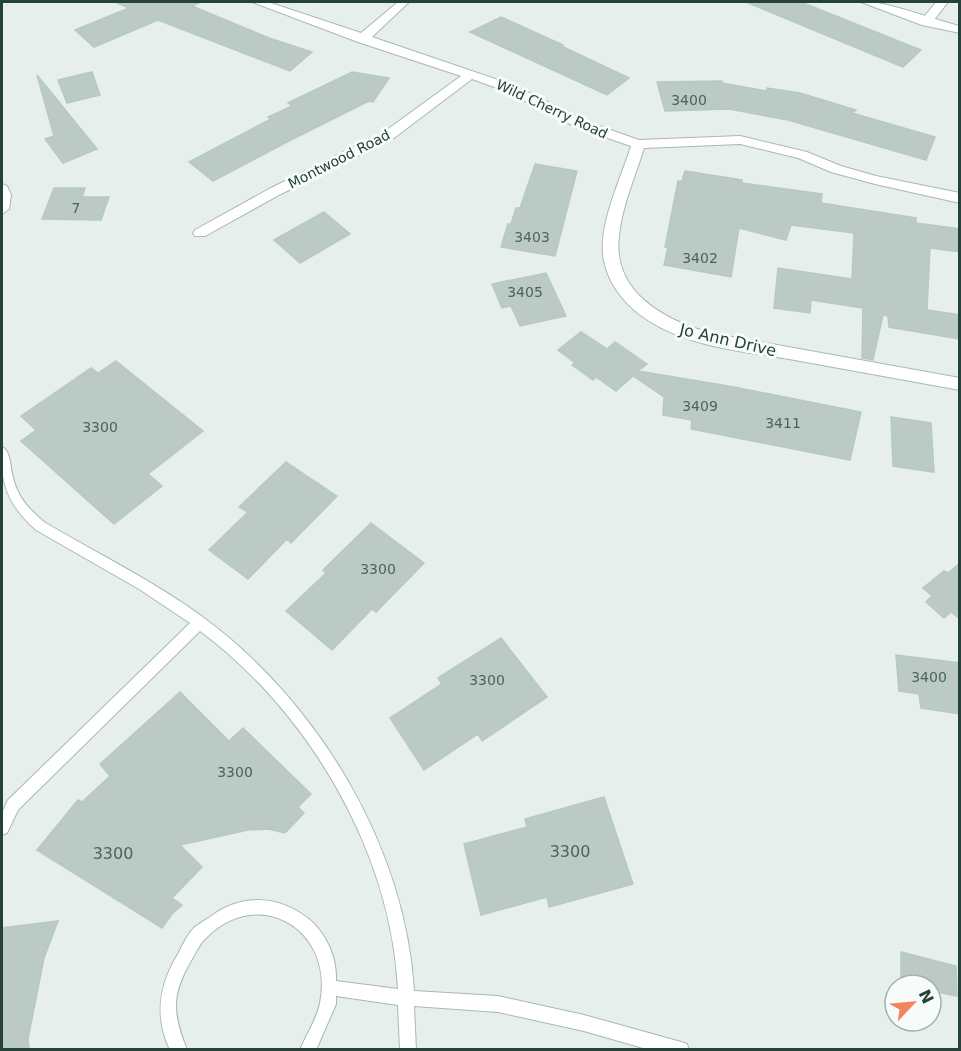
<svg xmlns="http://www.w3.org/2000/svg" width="961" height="1051" font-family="'DejaVu Sans',sans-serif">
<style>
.building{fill:#bbcac4;stroke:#b8c9c2;stroke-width:1.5}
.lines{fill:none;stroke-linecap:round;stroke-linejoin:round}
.service-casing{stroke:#a8b8b2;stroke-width:2}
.minor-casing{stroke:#a8b8b2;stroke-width:2}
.secondary-casing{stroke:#a4bbb3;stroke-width:2}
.service{fill:#fff;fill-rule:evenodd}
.minor{fill:#fff;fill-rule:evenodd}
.secondary{fill:#fff;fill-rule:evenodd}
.labels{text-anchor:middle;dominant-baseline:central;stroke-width:6;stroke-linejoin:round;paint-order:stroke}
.number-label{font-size:14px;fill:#4a645c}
.far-street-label{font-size:14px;fill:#24423a;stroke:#f7fbf9}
.street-label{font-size:16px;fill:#24423a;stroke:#f7fbf9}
.near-number-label{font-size:16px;fill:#4a645c}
</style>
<rect width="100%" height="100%" fill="#e6efeb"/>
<path class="building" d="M115,2H201L192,6L269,38L312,52L290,71L158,20L94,47L75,30L129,8Z
M746,2H801L921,50L903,67Z
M501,17L563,45L561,46L629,78L607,95L470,32Z
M92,72L100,95L67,103L58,80Z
M352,72L389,78L373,102L369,101L287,142L213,181L189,162L271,119L268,117L292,106L288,103Z
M37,75L97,149L63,163L45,139L54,136Z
M722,81V83L766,91L767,88L800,93L856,110L852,113L935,137L926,160L788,120L729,109L665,111L657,82Z
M535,164L577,171L555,256L501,247L508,224H511L516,208H520Z
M685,171L742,180V183L822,194L821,203L916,218V223L960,229V252L930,248L927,310L960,315V339L889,327L888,316L883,315L873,360L862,358L863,308L811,300L810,313L774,308L778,268L852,279L854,233L791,225L786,240L739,228L731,277L664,265L668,247H665L678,181H682Z
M54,188H85L82,197H109L101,220L42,219Z
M324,212L350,234L300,263L274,240Z
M546,273L566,316L520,326L511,306L502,308L492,284Z
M581,332L607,349L615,342L647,364L638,371L734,387L861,412L850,460L691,429L692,420L663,415L664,397L633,376L616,391L596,377L593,380L572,365L575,363L558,350Z
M116,361L203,431L148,474L162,486L114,524L21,441L36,430L21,416L91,368L98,373Z
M891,417L931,423L934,472L893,466Z
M286,462L337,496L291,543L287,539L248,579L209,550L248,512L239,507Z
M371,523L424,563L376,612L372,609L332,650L286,611L326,573L323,570Z
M960,563V619L951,612L944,618L926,602L932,596L923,588L944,571L948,573Z
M501,638L547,697L482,741L478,734L424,770L390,718L442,684L438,678Z
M896,655L960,663V714L921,708L919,694L899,691Z
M180,692L229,741L243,728L311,794L298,807L304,813L285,833L268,829L248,830L180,845L202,867L172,898L182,905L172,914L162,928L37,850L78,800L82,802L110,776L100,764Z
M604,797L633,884L549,907L547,897L481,915L464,844L527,827L525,819Z
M58,921L44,958L28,1039L29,1050H2V928Z
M901,952L956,966L957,996L931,991V985H901Z"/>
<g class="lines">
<g class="service-casing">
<path id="service" d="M2,447C11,451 10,468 13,477C17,497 29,509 44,522C98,554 154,581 204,618C318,702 406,848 414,991L498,996L584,1015L681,1042L687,1044L689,1050H650L584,1031L498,1012L414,1006L416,1050H400L398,1005L336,996V1004L316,1050H300C306,1035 317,1019 320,1003C335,929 257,883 204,940C199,945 196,953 192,959C171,995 172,1012 187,1050H170C154,1016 159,985 178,954C182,946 186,937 192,930C196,925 204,921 210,917C242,893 279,895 310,920C327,935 337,958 336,981L398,989C391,852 309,712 200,631L18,810L7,833L2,835V813L8,800L190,623L139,589L36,530C8,505 0,484 2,447Z"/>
</g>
<g class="minor-casing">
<path id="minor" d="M252,2H268L361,33L398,2H409L372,37L513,85L588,122L639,140L740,136L807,152L841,166L876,176L960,193V203L875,184L831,172L798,158L740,144L644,148C635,177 622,206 619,236C612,292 664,320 710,333L960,378V390C903,380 846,369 789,359C742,351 690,347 649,321C627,307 609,286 604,261C597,226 621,179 631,146L578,128L505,91L472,79L394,138L279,195L205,236H195L193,233L195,230L269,189L384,132L461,76L358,42Z
M936,2H948L930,25H922L920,22Z
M2,184L7,186L11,195L9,209L2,214Z"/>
</g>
<g class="secondary-casing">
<path id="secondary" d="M861,2C885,0 933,20 960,26V33L922,25Z"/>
</g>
<use href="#service" class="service"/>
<use href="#minor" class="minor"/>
<use href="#secondary" class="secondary"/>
</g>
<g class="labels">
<g class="number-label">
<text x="689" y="100">3400</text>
<text x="76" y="208">7</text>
<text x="532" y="237">3403</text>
<text x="700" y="258">3402</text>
<text x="525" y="292">3405</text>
<text x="700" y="406">3409</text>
<text x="783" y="423">3411</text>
<text x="100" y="427">3300</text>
<text x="378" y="569">3300</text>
<text x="929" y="677">3400</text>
<text x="487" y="680">3300</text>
<text x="235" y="772">3300</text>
</g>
<g class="far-street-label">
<text transform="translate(552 109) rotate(25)">Wild Cherry Road</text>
<text transform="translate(339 159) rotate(-27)">Montwood Road</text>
</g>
<g class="street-label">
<text transform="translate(728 340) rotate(13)">Jo Ann Drive</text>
</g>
<g class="near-number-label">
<text x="570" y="851">3300</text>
<text x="113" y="853">3300</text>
</g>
</g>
<rect width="961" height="1051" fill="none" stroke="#24423a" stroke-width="6"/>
<g transform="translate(913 1003) rotate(64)"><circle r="28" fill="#f7fbf9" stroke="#a3b1ad" stroke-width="1.5"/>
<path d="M0-4.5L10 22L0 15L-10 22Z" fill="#f4845f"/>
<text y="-9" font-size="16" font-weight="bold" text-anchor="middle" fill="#24423a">N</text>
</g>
</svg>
